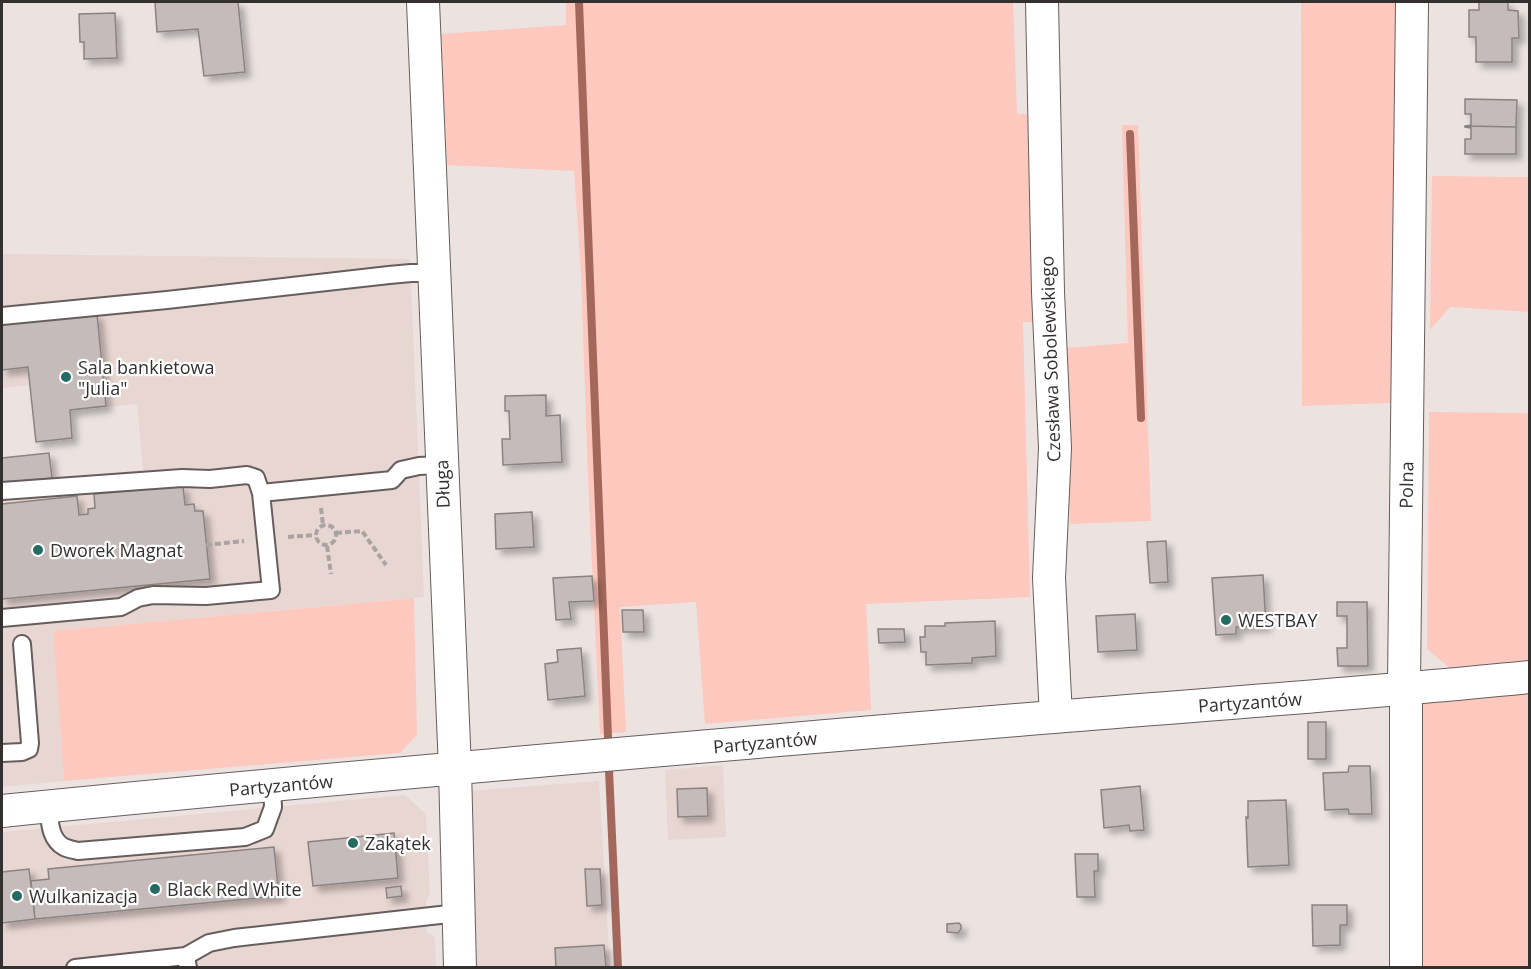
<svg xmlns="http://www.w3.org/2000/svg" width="1531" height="969" font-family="'Open Sans',sans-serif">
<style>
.built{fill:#e8d6d2}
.green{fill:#fdc8bd}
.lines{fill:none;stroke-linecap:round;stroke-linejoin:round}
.stream{stroke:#a3675c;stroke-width:8}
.building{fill:#c4bbba;stroke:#8b8381;stroke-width:1.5;filter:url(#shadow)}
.lane-casing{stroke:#665e5c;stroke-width:20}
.street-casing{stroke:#665e5c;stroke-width:34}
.path{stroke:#aba3a2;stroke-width:4;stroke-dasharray:6 3;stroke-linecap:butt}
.lane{stroke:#fff;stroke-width:16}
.street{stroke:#fff;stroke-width:32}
.poi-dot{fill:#246c62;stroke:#fff;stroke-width:2}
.labels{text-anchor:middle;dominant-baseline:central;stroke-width:4.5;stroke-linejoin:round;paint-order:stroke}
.street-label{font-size:18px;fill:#343030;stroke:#fff}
.poi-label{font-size:18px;fill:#343030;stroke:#fff;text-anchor:start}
</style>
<defs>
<filter id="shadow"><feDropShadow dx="5.5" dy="5.5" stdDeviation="3" flood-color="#0004"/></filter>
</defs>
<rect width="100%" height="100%" fill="#ece3e1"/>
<path class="built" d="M2,254L410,259L424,597L53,631L64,781L2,787V484L143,470L137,404L70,410L72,438L36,442L30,385L2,388Z
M723,765L726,837L668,840L665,770Z
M599,781L610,967H473L469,791Z
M405,795L426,814L430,894L426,900V917L427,932L435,938L436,967L2,968V832Z"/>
<path class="green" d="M566,2H1013L1017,114H1038L1041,322H1023L1030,597L866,604L871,710L705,724L696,602L620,607L626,732L600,734L588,479L581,274L574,171L447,165L441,34L566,25Z
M1301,2H1399L1397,401L1389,403L1302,406Z
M1122,125H1138L1151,521L1070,524L1064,348L1128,343Z
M1432,176L1529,177V312L1450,307L1430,330Z
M1429,412L1529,413V663L1450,668L1427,649Z
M414,598L417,735L400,753L64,781L53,631Z
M1529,692V967L1417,968L1419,701Z"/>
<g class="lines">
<path class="stream" d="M579,2L608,737
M1130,134L1141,418
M609,770L618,968"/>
</g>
<path class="building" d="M155,2H238L245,72L204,76L198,29L157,32Z
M1479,2H1508V10L1518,11L1519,38H1512V62H1476V37H1469V10H1479Z
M115,13L117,58L84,59V42H80L79,14Z
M1465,99L1517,100L1516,127L1465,126L1471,125V114H1465Z
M1465,126L1516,127V154H1465V139H1471V128L1465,127Z
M97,314L106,406L70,410L72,438L36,442L28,367L2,370V324Z
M546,395V416L560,415L562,462L503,465L502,439H510L509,411H505V396Z
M49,453L52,478L2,483V458Z
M183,486L185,505L194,504L195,511H203L210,579L2,599V504L77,496L79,515L88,514V509L95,508L94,494Z
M532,512L534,547L496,549L495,514Z
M1166,541L1168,582L1150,583L1147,542Z
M1263,575L1266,626L1236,627V634L1216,635L1212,578Z
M592,576L594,601L569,602L571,619L556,620L553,578Z
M1337,602H1367L1368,666H1338L1337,648H1347V616H1337Z
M622,610H643L644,632H623Z
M1135,614L1137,650L1098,652L1096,616Z
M995,621L996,656L972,658V663L926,665V652H921L920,637H925V626H945V623Z
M878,629H904L905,642L879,643Z
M581,648L585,696L548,700L545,664L558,662L557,650Z
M1308,722H1326V759H1308Z
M1349,766H1370L1372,814H1349L1348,809L1325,810L1323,773L1348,772Z
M1140,786L1144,830L1130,831L1129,825L1104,828L1101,790Z
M707,788L708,816L678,817L677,789Z
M1286,800L1289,865L1248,867L1246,817L1248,818V801Z
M394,833L398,878L313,886L308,842Z
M274,847L279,896L35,919L31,881L49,879L48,869Z
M1075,854H1098V871H1094L1095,897H1077Z
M29,869L35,919L2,923V872Z
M585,869H600L602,905L587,906Z
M401,886L402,896L387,898L386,888Z
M1312,905H1347V925H1340V945L1313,946Z
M959,923L961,925V929L958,933L947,932V924Z
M604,945L606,968H556L555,948Z"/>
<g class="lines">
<g class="lane-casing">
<path id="lane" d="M2,316L167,300L389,275L411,273H433
M2,491L182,478L210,479L247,475L256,478L261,493L271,590L206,596L153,595L138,598L121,607L2,618
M261,493L392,480L401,470L419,466L441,465
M2,753L22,752L29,749L30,743L22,644
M48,806C50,820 49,839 64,847C68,849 74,850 78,851L245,837L265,829L273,807L272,785
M75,968L186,956
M188,968L186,956L209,943L234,938L458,913"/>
</g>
<g class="street-casing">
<path id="street" d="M423,2L455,769L460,968
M1042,2L1048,292L1055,448L1049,578L1056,717
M2,811C352,776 703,746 1053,717C1212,704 1371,693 1530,677
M1406,968V690L1404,685C1406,457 1410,229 1412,2"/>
</g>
<path class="path" d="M321,508L323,525
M316 535a10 10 0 1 1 20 0a10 10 0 1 1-20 0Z
M336,533L362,531L386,565
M288,537L315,535
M206,545L244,541
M327,546L331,574"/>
<use href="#lane" class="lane"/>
<use href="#street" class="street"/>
</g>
<g class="poi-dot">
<circle cx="66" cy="377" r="6"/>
<circle cx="38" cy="550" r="6"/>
<circle cx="1226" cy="620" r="6"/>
<circle cx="353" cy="843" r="6"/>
<circle cx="155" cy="889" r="6"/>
<circle cx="17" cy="896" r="6"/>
</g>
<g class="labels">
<g class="street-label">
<text transform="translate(1050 359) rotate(-92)">Czesława Sobolewskiego</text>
<text transform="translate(442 484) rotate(-92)">Długa</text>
<text transform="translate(1406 485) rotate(-89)">Polna</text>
<text transform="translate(1250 702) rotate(-4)">Partyzantów</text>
<text transform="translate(765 742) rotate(-5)">Partyzantów</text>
<text transform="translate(281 785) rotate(-5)">Partyzantów</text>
</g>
<g class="poi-label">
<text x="78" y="367">Sala bankietowa<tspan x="78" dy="21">"Julia"</tspan></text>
<text x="50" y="550">Dworek Magnat</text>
<text x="1238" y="620">WESTBAY</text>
<text x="365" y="843">Zakątek</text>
<text x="167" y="889">Black Red White</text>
<text x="29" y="896">Wulkanizacja</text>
</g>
</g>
<rect width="1531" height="969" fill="none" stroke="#343030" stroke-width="6"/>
</svg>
